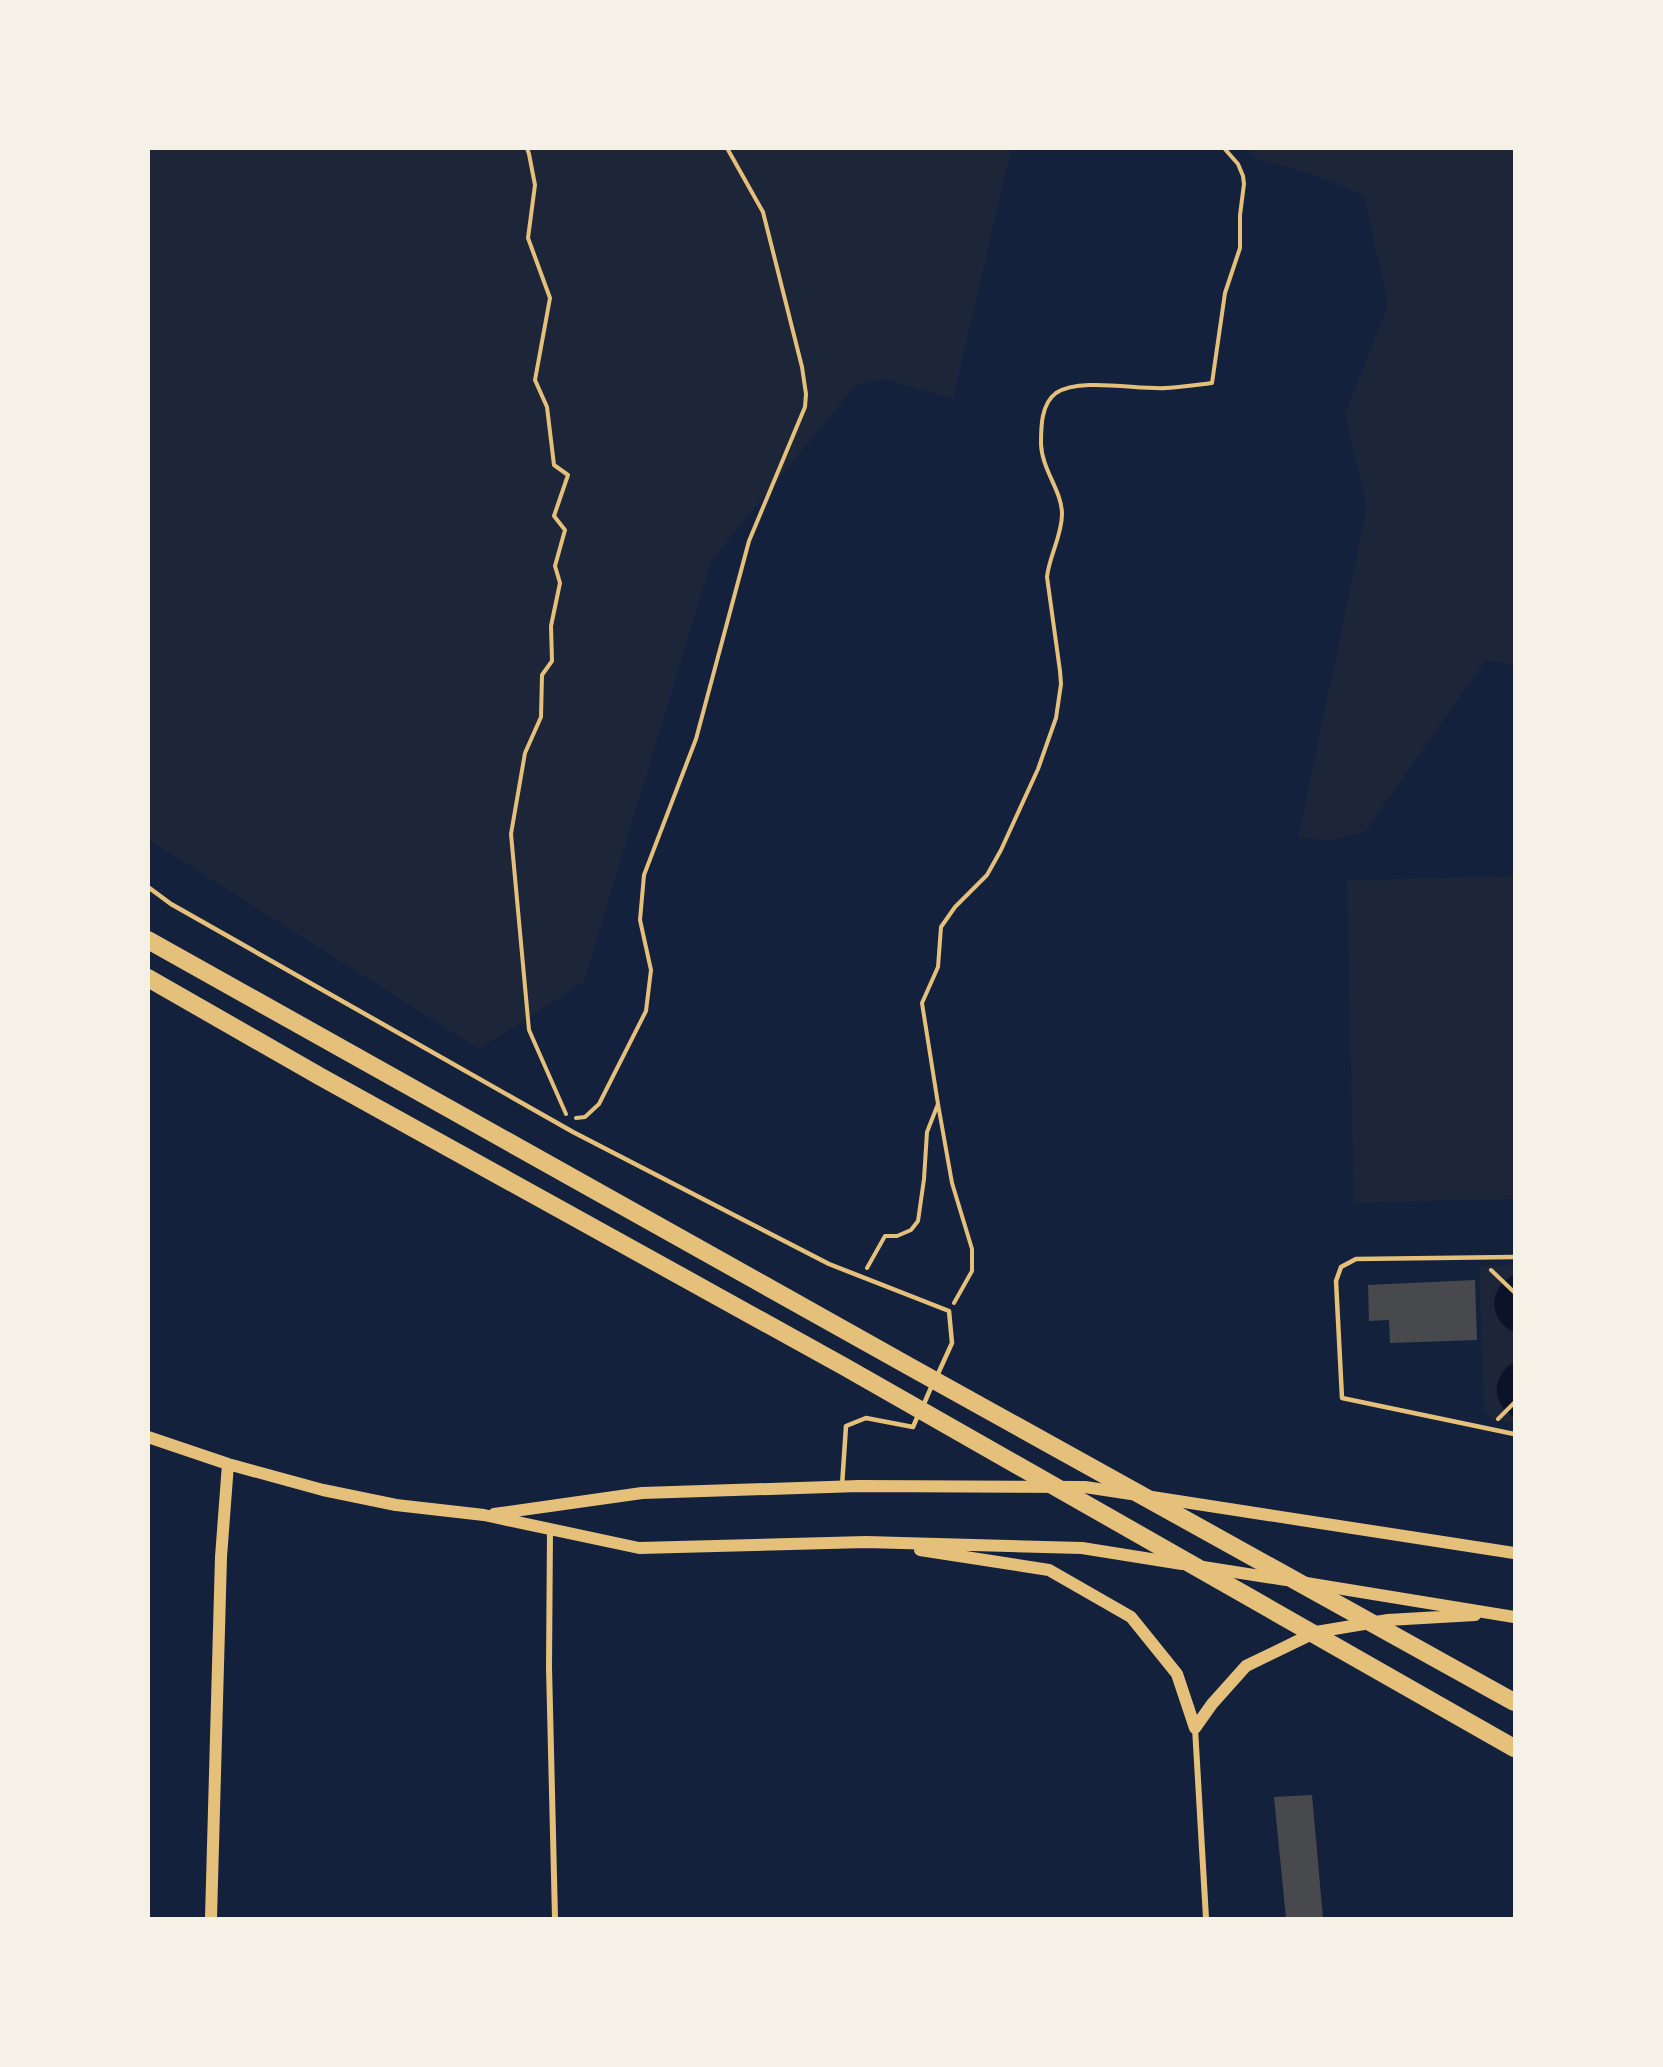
<svg xmlns="http://www.w3.org/2000/svg" width="1663" height="2067" font-family="Arial,sans-serif">
<style>
.green{fill:#1d2539}
.water{fill:#0b132b}
.building{fill:#48494c}
.lines{fill:none;stroke-linecap:round;stroke-linejoin:round}
.path{stroke:#e5c07b;stroke-width:4}
.service{stroke:#e5c07b;stroke-width:4.5}
.minor{stroke:#e5c07b;stroke-width:6}
.secondary{stroke:#e5c07b;stroke-width:12}
.motorway{stroke:#e5c07b;stroke-width:18}
</style>
<rect width="100%" height="100%" fill="#14213d"/>
<path class="green" d="M148,149H1011L953,399L884,379L855,386L711,561L584,982L479,1049L149,840Z
M1251,149H1514V664L1485,661L1365,832L1331,840L1298,838L1367,508L1345,414L1388,305L1364,195L1312,174L1251,157Z
M1514,876V1199L1354,1203L1347,880Z
M1514,1265V1423C1503,1421 1490,1421 1484,1411L1479,1266Z"/>
<path class="water" d="M1514,1275V1332C1488,1321 1488,1286 1514,1275Z
M1514,1362V1417C1491,1403 1491,1376 1514,1362Z"/>
<path class="building" d="M1475,1280L1477,1340L1390,1343L1389,1320L1369,1321L1368,1285Z
M1312,1795L1323,1918H1286L1274,1797Z"/>
<g class="lines">
<path class="path" d="M527,148L529,154L535,185L528,238L550,298L535,380L547,407L554,465L568,475L554,516L565,530L555,566L560,583L551,626L552,661L542,675L541,717L525,753L511,834L529,1030L566,1114
M938,1104L952,1183L972,1249V1271L954,1303
M576,1118L585,1117L599,1104L646,1011L651,970L640,920L644,875L696,739L749,541L805,407L806,394L802,367L763,212L727,148
M867,1268L885,1236H897L911,1230L918,1221L924,1179L927,1132L938,1104L922,1003L938,967L941,927L955,907L987,875L1001,850L1038,769L1056,718L1061,684L1060,671L1047,577C1049,556 1062,536 1062,514C1062,491 1042,470 1041,444C1041,427 1041,404 1056,393C1080,377 1138,390 1166,388C1181,387 1196,385 1212,383L1225,293L1240,248V215L1244,184L1243,176L1238,164L1224,148
M1491,1270L1514,1292
M1498,1419L1514,1403"/>
<path class="service" d="M148,887L171,904L573,1132L829,1264L949,1311L952,1343L937,1376
M1514,1257L1356,1259L1341,1267L1336,1281L1342,1398L1514,1434
M923,1406L933,1383
M842,1486L846,1426L866,1418L913,1427L919,1413"/>
<path class="minor" d="M550,1530L549,1667L555,1918
M1195,1728L1206,1918"/>
<path class="secondary" d="M148,1437L228,1464L323,1490L396,1505L484,1515L639,1548L866,1542L1082,1548L1182,1564
M1152,1497L1514,1553
M494,1514L642,1493L859,1486L1085,1487L1131,1494
M920,1550L1049,1570L1131,1617L1177,1674L1195,1728L1212,1704L1246,1666L1316,1632L1388,1620L1475,1615
M1203,1567L1286,1580
M1306,1583L1514,1617
M211,1918L221,1557L228,1464"/>
<path class="motorway" d="M148,940L914,1369L1514,1702
M148,978L321,1077L845,1367L1514,1748"/>
</g>
<rect width="1663" height="2067" fill="none" stroke="#f6f1e7" stroke-width="300"/>
</svg>
